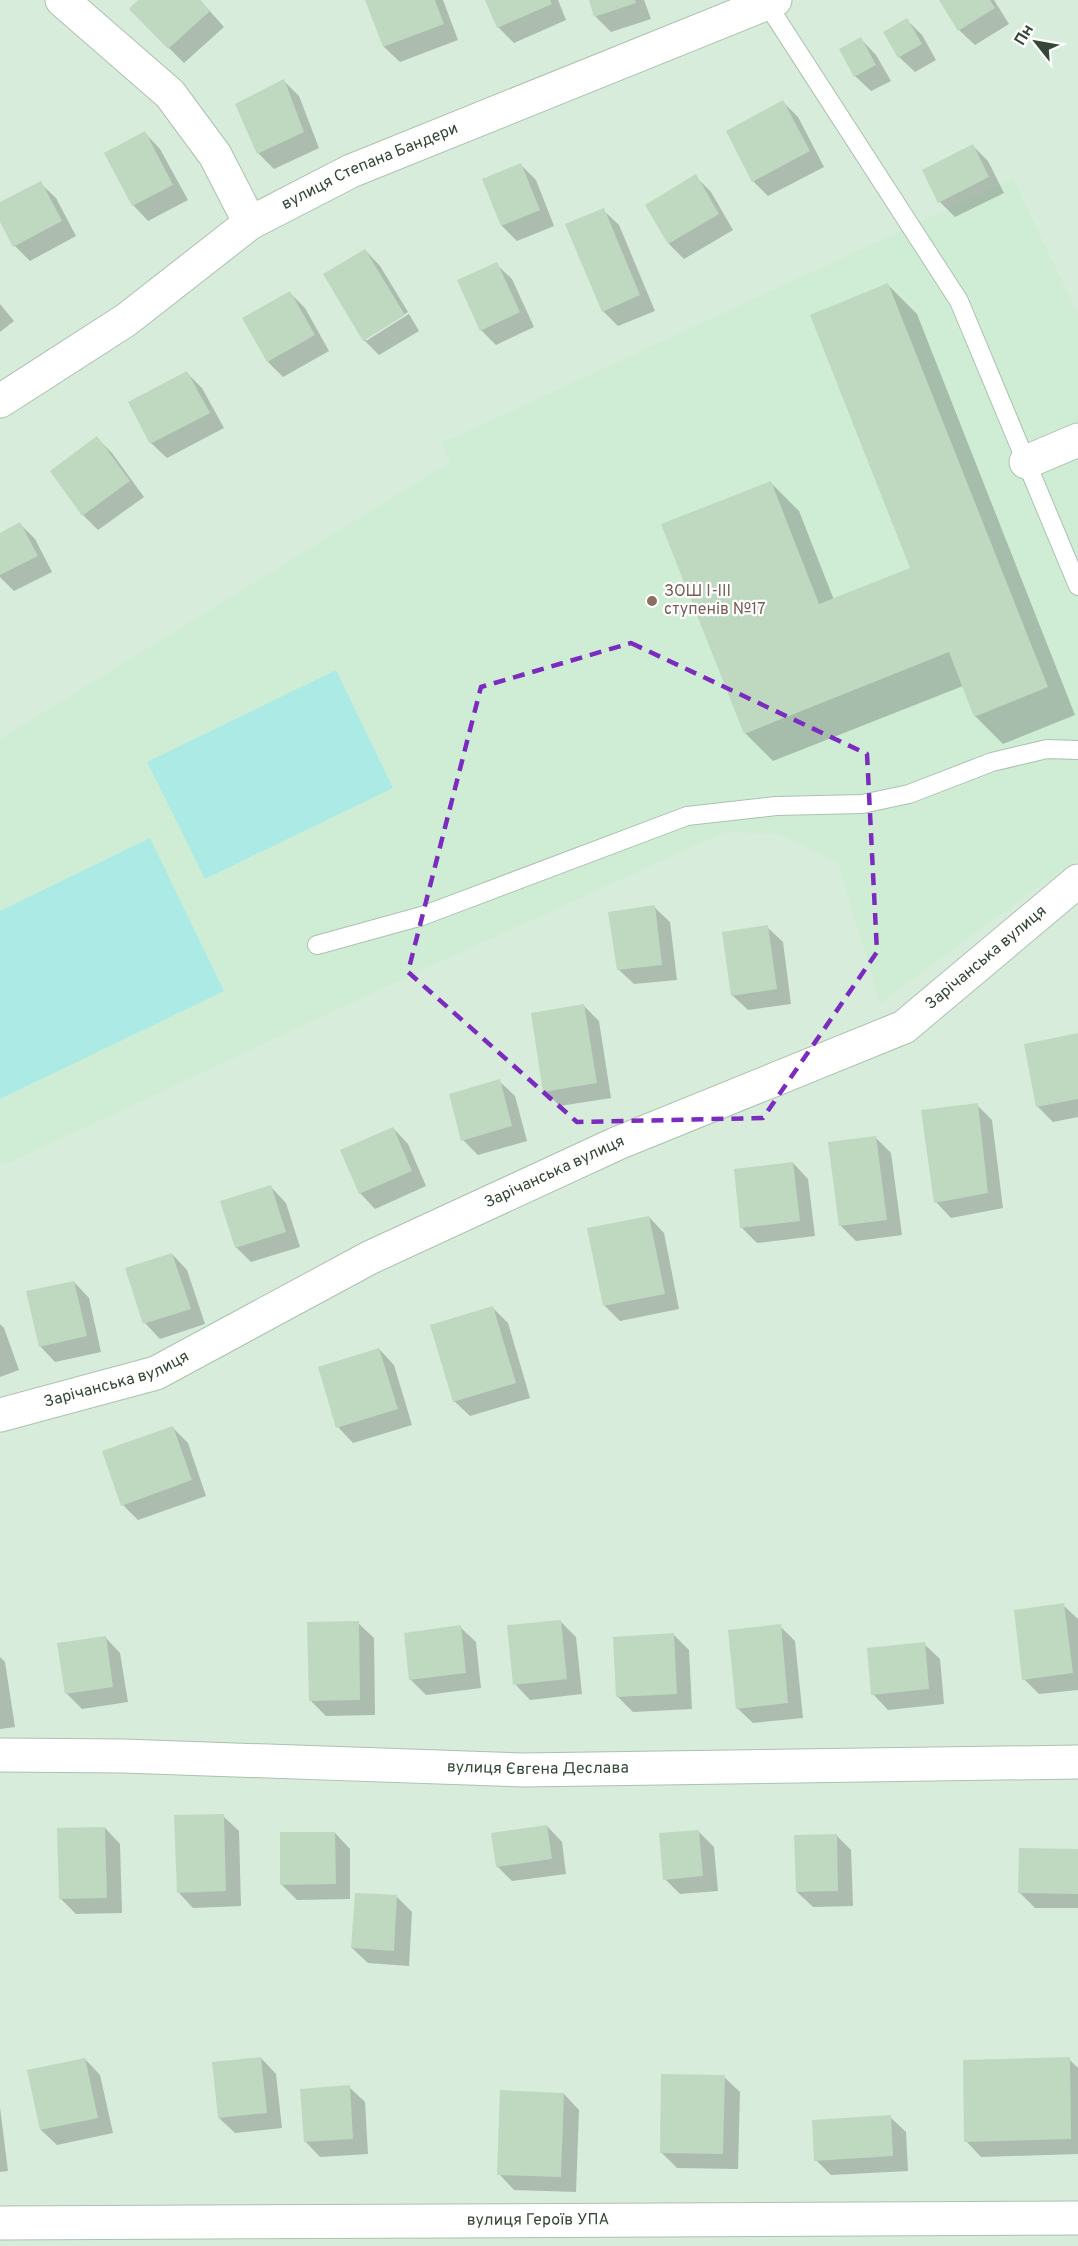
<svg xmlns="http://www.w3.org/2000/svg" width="1078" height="2246" font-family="Overpass,sans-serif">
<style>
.residential{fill:#d7ecdb}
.education{fill:#cfedd5}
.green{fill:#aceae6}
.shadow{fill:#0003}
.building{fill:#bed9c0}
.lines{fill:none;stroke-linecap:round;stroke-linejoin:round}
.service-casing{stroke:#abc2ae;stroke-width:20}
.minor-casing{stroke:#abc2ae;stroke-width:35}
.tertiary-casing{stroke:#abc2ae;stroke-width:35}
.service{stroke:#fff;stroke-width:18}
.minor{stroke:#fff;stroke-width:33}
.tertiary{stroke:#fff;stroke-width:33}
.marked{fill:none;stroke:#7b2cbf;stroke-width:4.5;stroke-dasharray:12 8;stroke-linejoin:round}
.education-dot{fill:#8d6e63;stroke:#fff;stroke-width:2}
.labels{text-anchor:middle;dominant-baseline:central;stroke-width:4.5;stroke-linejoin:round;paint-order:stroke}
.street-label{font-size:16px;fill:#354736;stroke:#fff}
.education-label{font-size:16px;fill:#785e54;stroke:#fff;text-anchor:start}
</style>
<rect width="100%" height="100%" fill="#e6f4e8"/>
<path class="residential" d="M0,0H1078V2246H0Z"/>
<path class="education" d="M1013,179L1078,314V858L880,1003L838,863L778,834L725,832L396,982L11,1162L0,1165V739L450,462L442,443Z"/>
<path class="green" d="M336,670L393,788L205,879L147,762Z
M150,838L224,991L0,1099V911Z"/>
<path class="shadow" d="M140,0H200L224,27L184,63L169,48Z
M367,0H443L458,40L400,62L384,47Z
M487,0H558L566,20L514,43L498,27Z
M590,0H644L651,19L611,32L596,17Z
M941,0H994L1009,24L975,45L959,30Z
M907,20L922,35L936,60L915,72L899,57Z
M861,39L876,55L891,81L871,91L855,76Z
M284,81L299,96L319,148L274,169L258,153Z
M783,102L798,117L824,167L768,196L753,181Z
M145,133L160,149L188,200L148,221L133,205Z
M973,146L988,161L1004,193L955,217L940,202Z
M520,164L536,180L554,226L517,241L502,226Z
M695,176L711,192L733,230L684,259L669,244L647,206Z
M40,183L56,198L76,236L30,261L15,246L0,218V204Z
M603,210L619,225L655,311L618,326L603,311Z
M365,250L380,266L408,312L366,337V341L409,314L419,331L379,355L364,340Z
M496,264L512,279L534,327L496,345L481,330Z
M888,285L917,314L1075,715L1003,744L975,716L963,686L773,761L745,733L771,483L799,511L834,600L912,569Z
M290,293L305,308L329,351L283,377L268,362Z
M0,304L14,321L0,332Z
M187,373L202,388L224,428L167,458L151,443Z
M97,438L112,453L144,497L98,530L83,515Z
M20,524L35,539L52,572L14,591L0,577V534Z
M654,907L670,922L677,980L634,984L618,969Z
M767,927L783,942L791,1004L748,1010L732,995Z
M584,1006L599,1021L611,1098L560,1106L544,1091Z
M1078,1035V1117L1053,1122L1037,1106Z
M499,1081L515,1096L527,1141L478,1155L463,1140Z
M977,1105L992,1120L1003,1208L951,1218L936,1202Z
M393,1128L408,1144L426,1186L375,1209L360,1193Z
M875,1137L891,1153L902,1235L856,1241L841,1226Z
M793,1163L808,1179L815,1236L757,1243L742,1228Z
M271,1187L286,1203L300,1247L251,1262L236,1247Z
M649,1217L664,1233L679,1309L620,1321L605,1306Z
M172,1254L187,1270L205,1324L160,1339L145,1323Z
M74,1282L89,1298L101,1352L55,1362L40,1346Z
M493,1308L508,1323L530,1398L470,1416L454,1401Z
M0,1324L4,1328L19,1370L0,1377Z
M379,1349L394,1365L412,1425L353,1443L338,1427Z
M172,1427L188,1443L206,1496L138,1520L123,1505Z
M1063,1605L1078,1619V1690L1039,1694L1024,1679Z
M561,1622L576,1637L582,1694L530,1700L515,1684Z
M358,1623L374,1638L375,1715L326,1716L311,1701Z
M780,1626L795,1641L803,1718L753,1723L737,1708Z
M460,1627L476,1642L481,1688L426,1695L410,1679Z
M674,1635L689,1650L692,1709L633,1712L617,1696Z
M105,1637L120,1653L128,1702L82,1709L66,1693Z
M924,1644L940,1659L944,1704L888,1710L873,1694Z
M0,1657L5,1662L15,1727L0,1729Z
M223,1816L239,1831L241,1906L193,1908L178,1892Z
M547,1826L562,1842L566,1874L512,1881L497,1866Z
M105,1828L120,1844L122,1913L76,1914L61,1899Z
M698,1831L714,1847L718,1891L680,1894L665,1879Z
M335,1833L350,1849V1899L297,1900L281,1884Z
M836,1835L851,1850L853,1906L813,1907L797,1892Z
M1078,1850V1908H1035L1019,1892Z
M397,1897L412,1912L409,1966L368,1963L352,1948Z
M261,2058L276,2074L282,2128L235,2133L219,2118Z
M85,2059L100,2075L113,2133L57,2145L41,2130Z
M1069,2059L1078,2068V2154L981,2157L966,2141Z
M724,2077L740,2092L738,2169L677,2168L661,2152Z
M349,2087L365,2102L368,2154L320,2157L305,2141Z
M564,2094L579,2110L576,2192L514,2190L499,2174Z
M0,2107L8,2171L0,2172Z
M890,2117L906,2132L908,2171L831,2175L816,2160Z"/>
<path class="building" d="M138,0H200L210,11L168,49L129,9Z
M365,0H435L444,24L383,47Z
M485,0H550L552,4L497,28Z
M589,0H635L636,3L594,17Z
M939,0H990L995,8L958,31Z
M907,18L922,44L898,58L883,32Z
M861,37L876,65L854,77L839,49Z
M284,79L304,132L257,154L235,104Z
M783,100L810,151L752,182L726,131Z
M145,131L173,185L132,206L104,153Z
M973,144L989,177L938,203L922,170Z
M521,163L540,210L501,226L482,179Z
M696,174L719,214L668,244L645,205Z
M41,181L62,221L13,247L0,222V202Z
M604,208L640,295L602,312L565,224Z
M365,249L405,315L363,341L323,274Z
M497,262L520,312L480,331L457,280Z
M888,283L1048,687L974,717L949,652L744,734L661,524L771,481L819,604L910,568L810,315Z
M290,291L315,335L267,362L242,318Z
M187,371L210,413L150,444L128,402Z
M97,436L130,481L82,516L50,471Z
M20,522L38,556L0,575V533Z
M655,905L662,965L617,970L608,912Z
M768,925L777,989L731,996L722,932Z
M584,1004L597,1083L543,1092L531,1013Z
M1078,1033V1099L1036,1107L1024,1044Z
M500,1079L512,1126L461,1141L449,1094Z
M978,1103L988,1193L934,1203L921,1110Z
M393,1127L412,1171L359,1194L340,1150Z
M876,1136L887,1220L839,1226L828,1142Z
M793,1162L800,1221L740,1228L734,1169Z
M271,1185L286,1232L235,1248L220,1201Z
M649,1216L665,1294L603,1306L587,1228Z
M172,1253L191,1309L143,1324L125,1268Z
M74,1281L87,1336L39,1347L26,1291Z
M493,1306L516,1383L453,1402L430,1325Z
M379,1348L398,1409L336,1428L318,1367Z
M173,1426L192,1480L121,1506L102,1451Z
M1064,1603L1073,1673L1022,1680L1014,1610Z
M561,1620L567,1679L513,1685L507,1625Z
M359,1621L360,1700L309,1701L307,1622Z
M781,1624L788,1703L736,1709L728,1630Z
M461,1625L466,1673L409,1680L404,1633Z
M674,1633L677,1694L616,1697L613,1637Z
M106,1636L113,1687L65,1694L57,1643Z
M925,1642L929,1689L871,1695L867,1648Z
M224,1814L226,1891L177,1893L174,1815Z
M547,1825L552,1859L496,1867L491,1833Z
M105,1827L107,1898L59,1899L57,1828Z
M699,1830L703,1876L663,1880L659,1833Z
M280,1832H335L336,1884L280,1885Z
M837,1834L838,1891L796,1892L794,1835Z
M1019,1848L1078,1849V1894L1018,1893Z
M355,1893L397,1895L394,1951L351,1948Z
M261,2057L267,2113L218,2118L212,2062Z
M1070,2057L1071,2139L964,2142L963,2060Z
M85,2058L98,2118L40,2130L27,2070Z
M661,2074L725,2075L723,2154L660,2153Z
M350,2085L353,2139L304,2142L300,2089Z
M500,2090L564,2093L561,2177L497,2175Z
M891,2115L893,2156L814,2161L812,2120Z"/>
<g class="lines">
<g class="service-casing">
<path id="service" d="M767,4L959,301L1078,586
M317,945L422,916L687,816L776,806L862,804L909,794L992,762L1047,749L1078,750"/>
</g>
<g class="minor-casing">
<g id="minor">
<path d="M62,0L170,94L215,155L250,223"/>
<path id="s1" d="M0,401L126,320L250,223L351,171L775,0"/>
<path d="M1026,462L1078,440"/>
<path id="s2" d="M0,1415L156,1373L369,1258L618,1143L904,1027L1078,881"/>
<path id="s3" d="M0,1755L123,1756L523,1770L1078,1762"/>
</g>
</g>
<g class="tertiary-casing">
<g id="tertiary">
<path id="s4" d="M0,2223L1078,2218"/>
</g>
</g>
<use href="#service" class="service"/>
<use href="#minor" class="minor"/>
<use href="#tertiary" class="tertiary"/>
</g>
<path class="marked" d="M631,643L867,754L877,952L763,1118L577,1122L408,972L481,687Z"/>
<circle class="education-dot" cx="652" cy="601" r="6"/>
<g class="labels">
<g class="street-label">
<text stroke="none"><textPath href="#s1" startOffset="440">вулиця Степана Бандери</textPath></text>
<text stroke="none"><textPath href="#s2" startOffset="1094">Зарічанська вулиця</textPath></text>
<text stroke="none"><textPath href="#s2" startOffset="608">Зарічанська вулиця</textPath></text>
<text stroke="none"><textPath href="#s2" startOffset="122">Зарічанська вулиця</textPath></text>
<text stroke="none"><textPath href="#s3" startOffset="538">вулиця Євгена Деслава</textPath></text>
<text stroke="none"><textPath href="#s4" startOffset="538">вулиця Героїв УПА</textPath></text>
</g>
<g class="education-label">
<text x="664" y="592">ЗОШ І-ІІІ<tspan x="664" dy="18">ступенів №17</tspan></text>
</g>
</g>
<g transform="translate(1036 42) rotate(301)" stroke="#ffffff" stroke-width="4.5" paint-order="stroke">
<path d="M0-4.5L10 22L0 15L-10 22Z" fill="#354736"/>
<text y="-9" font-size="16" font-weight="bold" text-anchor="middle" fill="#354736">Пн</text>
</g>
</svg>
